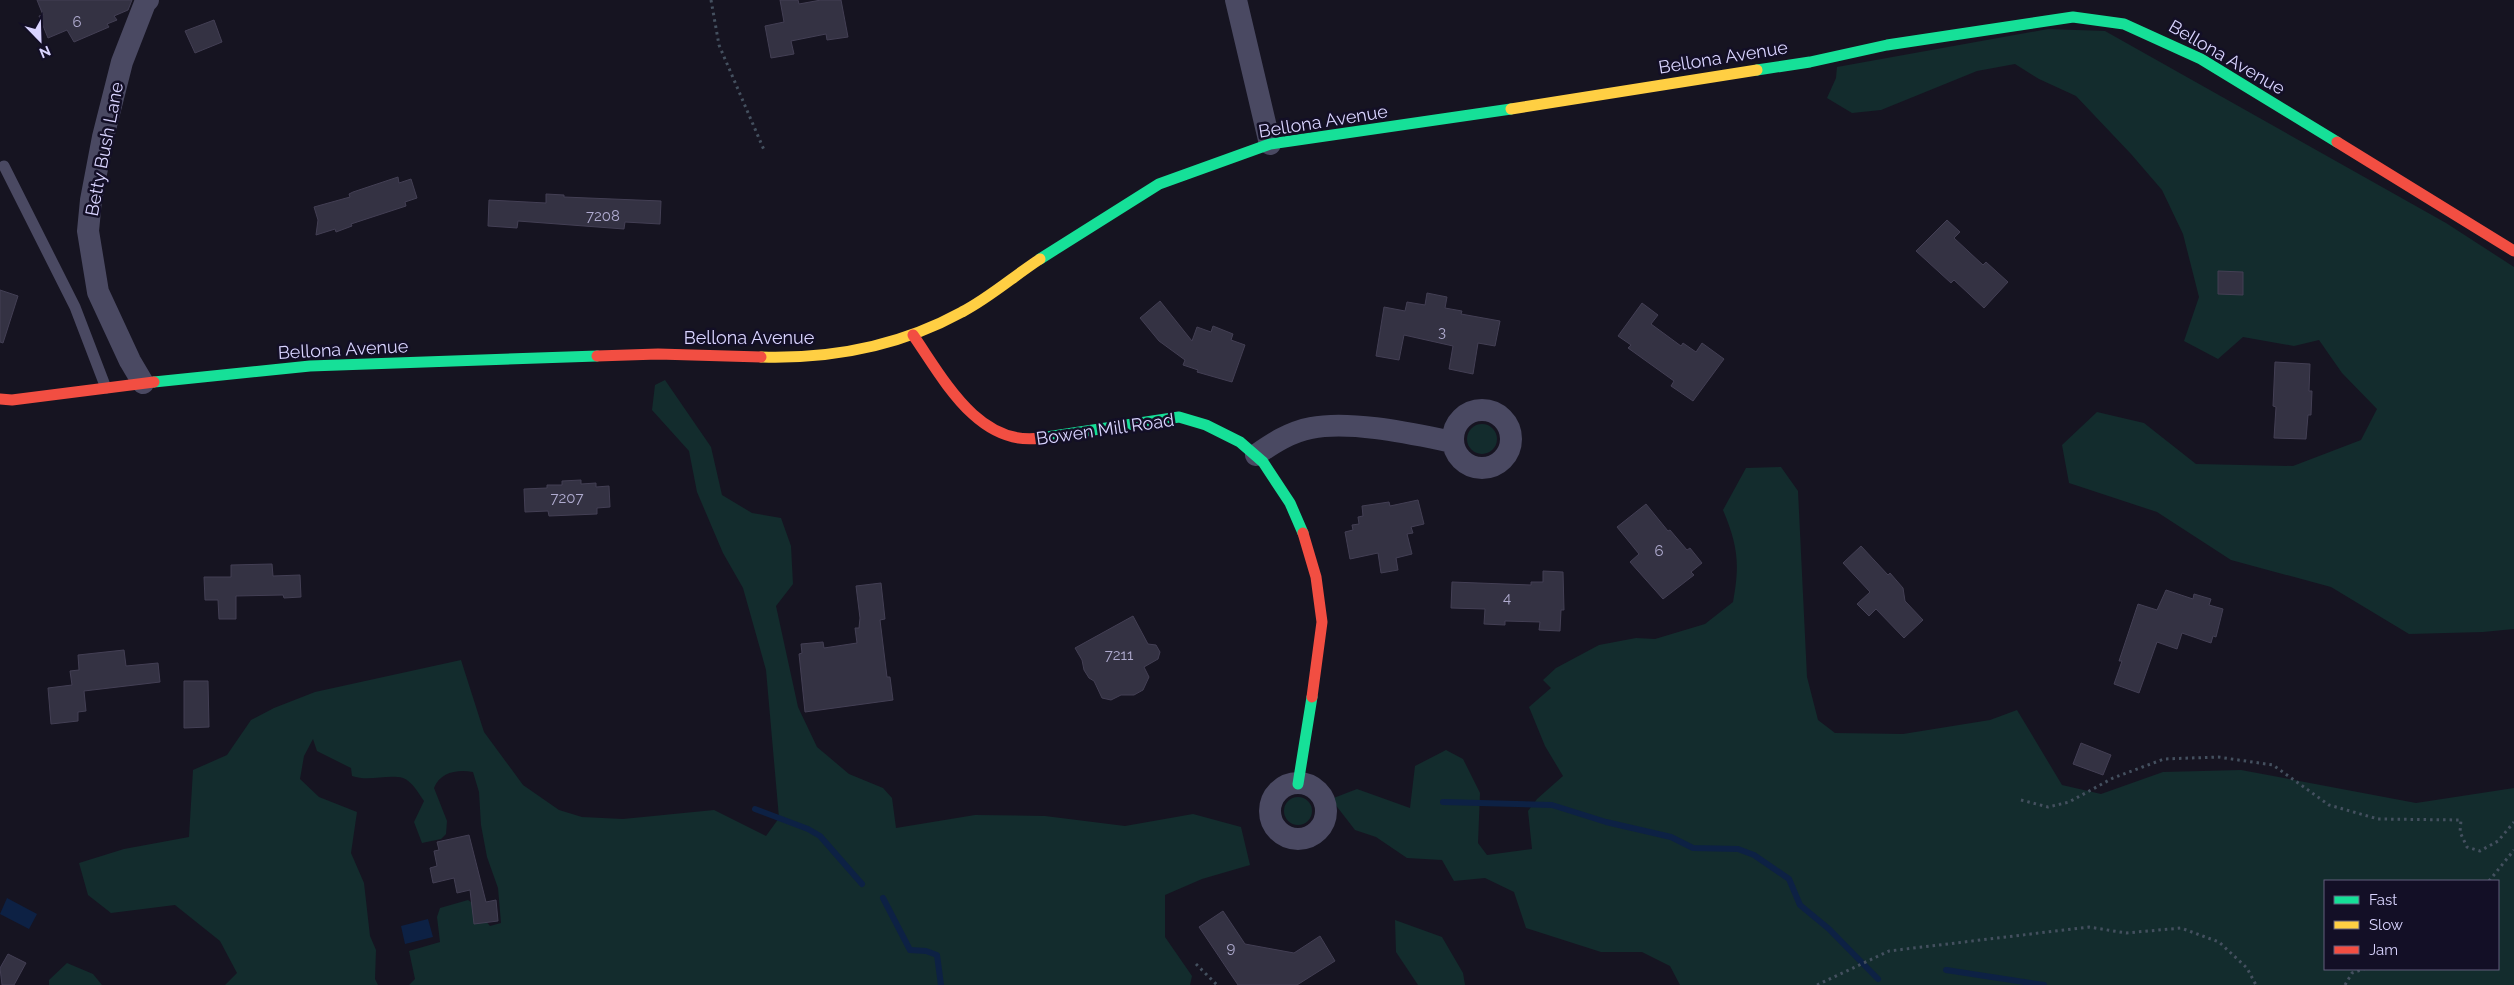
<svg xmlns="http://www.w3.org/2000/svg" width="2514" height="985" font-family="Raleway,sans-serif">
<style>
.green{fill:#132c2d;fill-rule:evenodd}
.water{fill:#0d2144}
.lines{fill:none;stroke-linecap:round;stroke-linejoin:round}
.stream{stroke:#0d2144;stroke-width:6}
.building{fill:#343243;stroke:#433f54}
.path{stroke:#44505f;stroke-width:3;stroke-dasharray:2.5 4;stroke-linecap:butt}
.lane{stroke:#4a4962;stroke-width:11}
.street{stroke:#4a4962;stroke-width:22}
.fast{stroke:#16e098;stroke-width:11}
.slow{stroke:#ffcf43;stroke-width:11}
.jam{stroke:#f24e42;stroke-width:11}
.labels{text-anchor:middle;dominant-baseline:central;stroke-width:5;stroke-linejoin:round;paint-order:stroke}
.number-label{font-size:15px;fill:#b0acd0}
.street-label{font-size:18px;fill:#d9d4ff;stroke:#130f26}
</style>
<rect width="100%" height="100%" fill="#161421"/>
<path class="green" d="M2048,29L2105,31L2446,223L2514,267V629L2483,632L2409,634L2331,587L2231,560L2157,512L2069,483L2062,445L2097,412L2144,423L2196,464L2293,466L2361,440L2377,409L2342,373L2319,340L2294,346L2243,337L2218,359L2184,341L2199,297L2183,234L2162,190L2131,154L2076,96L2039,79L2015,64L1977,71L1881,110L1852,113L1827,98L1836,78L1837,67Z
M665,380L711,447L722,495L752,513L781,518L791,546L793,584L776,606L798,707L817,747L849,774L883,788L892,798L896,828L975,815L1045,816L1125,826L1193,814L1241,827L1250,865L1202,879L1165,895V937L1192,976L1190,985H409L415,979L409,951L440,942L437,917L440,908L468,900L474,904L476,910L490,926L501,923L498,888L487,857L481,825L479,792L473,772C458,769 440,772 434,788L447,821L446,834L441,839L422,843L414,822L424,801C419,794 412,781 403,778C387,774 369,782 352,776L351,768L317,751L313,739L304,756L300,779L319,797L357,812L351,853L364,883L370,936L376,950L375,979L378,985H225L237,973L220,941L175,905L111,913L88,895L79,863L124,849L189,837L193,770L227,755L251,720L274,708L315,692L461,660L484,732L523,785L559,810L582,817L623,819L714,810L766,836L779,818L766,670L743,588L723,553L697,492L689,451L652,410L655,385Z
M1467 439a15 15 0 1 1 30 0a15 15 0 1 1-30 0Z
M1781,467L1798,491L1807,677L1818,720L1835,733L1903,734L1990,720L2017,710L2062,785L2101,794L2163,772L2241,770L2416,803L2514,788V985H1680L1670,966L1642,952H1601L1526,928L1514,892L1485,878L1454,881L1442,860L1407,858L1376,837L1355,830L1331,799L1357,789L1410,808L1415,766L1446,750L1463,759L1480,793L1478,843L1487,855L1532,849L1528,811L1537,799L1563,776L1545,746L1529,707L1551,688L1543,680L1556,668L1599,645L1636,638L1655,639L1705,624L1733,602C1740,564 1738,546 1723,510L1746,468ZM2325,881H2498V969H2325Z
M1284 811a14 14 0 1 1 28 0a14 14 0 1 1-28 0Z
M1395,920L1442,937L1463,973L1465,985H1418L1396,952Z
M67,963L93,974L102,985H49V980Z"/>
<path class="water" d="M7,898L37,914L29,929L0,914Z
M428,919L433,937L405,944L401,926Z"/>
<g class="lines">
<path class="stream" d="M1443,802L1552,805L1606,822L1671,837L1693,848L1738,849L1754,855L1789,879L1800,905L1829,929L1878,979
M755,809L808,829L820,836L862,884
M883,898L910,950L926,951L937,955L941,985
M1946,970L2044,985"/>
</g>
<path class="building" d="M37,0H132L128,10L114,16L117,20L107,24L109,27L74,42L67,30L48,38L39,16L43,15Z
M780,0H798L799,4L821,0H841L848,37L827,40L826,34L791,41L794,54L771,58L765,26L784,22Z
M214,20L222,42L195,53L185,31Z
M398,177L399,183L411,179L417,198L405,202L406,206L351,224L352,226L336,232L335,229L316,235L318,220L314,207L350,197L349,194L353,192Z
M546,194L564,195V197L661,201L660,224L625,222L624,229L518,221L517,228L488,226L489,200L546,203Z
M1947,220L1960,232L1954,238L1983,265L1986,262L2008,282L1984,308L1954,280L1951,283L1916,251Z
M2218,271L2243,272V295L2218,294Z
M0,290L18,296L3,343L0,342Z
M1427,293L1447,297L1445,308L1462,311L1461,314L1500,321L1495,346L1478,343L1473,374L1449,369L1453,346L1404,335L1399,360L1376,356L1384,307L1405,311L1407,302L1425,305Z
M1160,301L1192,341L1197,327L1211,332L1213,326L1233,334L1231,340L1245,345L1232,382L1197,372L1198,370L1183,365L1185,360L1159,341L1140,318Z
M1642,303L1658,315L1651,324L1681,346L1683,343L1696,352L1702,343L1724,359L1693,401L1671,386L1674,381L1628,348L1631,345L1618,336Z
M2275,362L2310,364L2309,391H2312L2311,415H2308L2306,439L2274,438L2276,407L2273,406Z
M581,480V484L596,483V487L609,486L610,507L597,508V514L549,516L548,511L525,512L524,489L547,488V485H562V481Z
M1418,500L1424,524L1411,527L1413,533L1407,534L1412,554L1396,558L1398,570L1381,573L1378,553L1350,559L1345,532L1353,530L1352,525L1359,524L1358,517L1363,516L1362,506L1389,502L1390,506Z
M1646,504L1668,531L1670,530L1687,550L1690,548L1702,563L1691,572L1694,575L1663,599L1630,562L1639,554L1617,527Z
M1861,546L1888,575L1890,573L1903,588L1905,601L1923,620L1904,638L1876,609L1869,616L1857,604L1870,592L1843,563Z
M272,564L273,576L300,575L301,597L284,598L283,595L236,596V619H219L218,600H205L204,577H231V565Z
M1543,571L1563,572L1564,610H1561L1560,631L1539,630L1540,622L1505,621V625L1484,624L1485,609L1451,608L1452,582L1531,585V582H1543Z
M881,583L885,619L880,620L887,677H890L893,700L805,712L799,654L802,653L801,644L823,642L824,648L857,643L855,628H859L860,618L856,586Z
M2166,590L2193,599L2194,594L2211,599L2209,605L2223,609L2216,637L2213,636L2211,643L2182,633L2177,649L2157,642L2139,693L2114,684L2122,661H2119L2138,604L2157,610Z
M1133,616L1148,644L1156,645L1160,652L1158,659L1144,667L1149,677L1143,690L1134,695H1121L1111,700L1102,698L1094,681L1089,678L1084,670L1082,660L1075,648Z
M124,650L126,666L158,663L160,682L84,691L86,711L78,712V721L51,724L48,688L72,685L70,671L79,670L78,655Z
M184,681H208L209,727L184,728Z
M2081,743L2111,755L2103,775L2073,764Z
M469,835L486,902L496,900L498,921L474,924L470,890L457,893L454,878L433,883L430,868L437,866L434,851L439,850L437,842Z
M1223,911L1245,944L1294,953L1320,936L1335,961L1297,985H1238L1199,927Z
M8,954L26,963L14,985H2L0,968Z"/>
<g class="lines">
<path class="path" d="M711,0L719,45L764,150
M2021,800L2048,807L2069,802L2113,778L2164,759L2218,757L2273,765L2329,805L2378,819L2461,820L2460,832L2467,847L2480,851L2498,841L2514,822
M2489,881L2514,850
M1196,964L1217,985
M1817,985L1889,951L2089,927L2126,933L2181,928L2219,942L2247,968L2256,985
M2345,985L2352,973L2364,969"/>
<path class="lane" d="M4,166L75,307L106,388"/>
<path class="street" d="M1236,0L1270,144
M143,383L130,361L98,292L88,231L91,200L103,137L122,62L145,3L148,0
M1453 439a29 29 0 1 1 58 0a29 29 0 1 1-58 0Z
M1256,455C1273,443 1290,432 1311,428C1351,420 1413,434 1453,442
M1270 811a28 28 0 1 1 56 0a28 28 0 1 1-56 0Z"/>
<path class="fast" d="M1757,70L1810,62L1887,45L2073,17L2124,24L2201,59L2337,142
M1040,259L1159,184L1270,144L1511,109
M154,382L310,366L597,356
M1040,438L1179,417L1206,425L1240,442L1263,462L1290,503L1303,533
M1298,784L1312,697"/>
<path class="slow" d="M1511,109L1757,70
M761,357C830,359 900,346 962,312C989,298 1014,276 1040,259"/>
<path class="jam" d="M2337,142L2514,251
M913,335C943,378 978,447 1040,438
M597,356L658,354L761,357
M0,399L12,400L154,382
M1303,533L1316,577L1322,622L1312,697"/>
</g>
<g class="labels">
<g class="number-label">
<text x="77" y="22">6</text>
<text x="603" y="216">7208</text>
<text x="1442" y="332">3</text>
<text x="567" y="498">7207</text>
<text x="1659" y="551">6</text>
<text x="1507" y="598">4</text>
<text x="1119" y="655">7211</text>
<text x="1231" y="948">9</text>
</g>
<g class="street-label">
<text transform="translate(1723 57) rotate(-9)">Bellona Avenue</text>
<text transform="translate(2227 57) rotate(30)">Bellona Avenue</text>
<text transform="translate(1323 121) rotate(-9)">Bellona Avenue</text>
<text transform="translate(104 149) rotate(-79)">Betty Bush Lane</text>
<text x="749" y="337">Bellona Avenue</text>
<text transform="translate(343 349) rotate(-3)">Bellona Avenue</text>
<text transform="translate(1105 429) rotate(-8)">Bowen Mill Road</text>
</g>
</g>
<rect x="2324" y="880" width="175" height="90" fill="#130f26" stroke="#625e7d"/>
<rect x="2334" y="896" width="25" height="8" fill="#16e098" stroke="#625e7d"/>
<text x="2369" y="905" font-size="15" fill="#d9d4ff">Fast</text>
<rect x="2334" y="921" width="25" height="8" fill="#ffcf43" stroke="#625e7d"/>
<text x="2369" y="930" font-size="15" fill="#d9d4ff">Slow</text>
<rect x="2334" y="946" width="25" height="8" fill="#f24e42" stroke="#625e7d"/>
<text x="2369" y="955" font-size="15" fill="#d9d4ff">Jam</text>
<g transform="translate(40 40) rotate(157)" stroke="#130f26" stroke-width="4" paint-order="stroke">
<path d="M0-4L9 19L0 12L-9 19Z" fill="#d9d4ff"/>
<text y="-8" font-size="14" font-weight="bold" text-anchor="middle" fill="#d9d4ff">N</text>
</g>
</svg>
